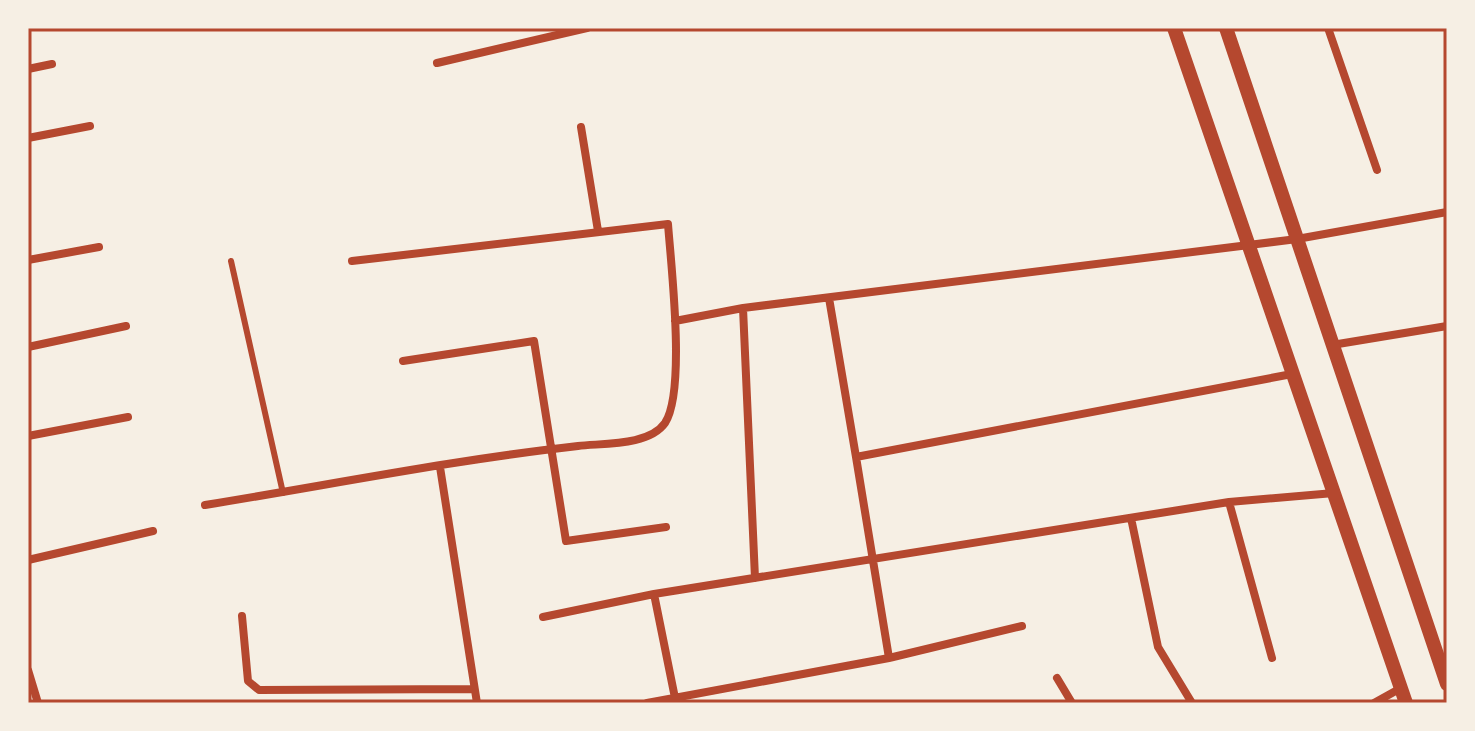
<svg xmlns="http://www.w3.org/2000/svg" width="1475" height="731" font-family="Figtree,sans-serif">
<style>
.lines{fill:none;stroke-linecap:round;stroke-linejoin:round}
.service{stroke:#b5482f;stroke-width:6}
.minor{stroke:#b5482f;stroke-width:8}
.tertiary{stroke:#b5482f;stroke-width:14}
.neatline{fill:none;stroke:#b5482f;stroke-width:3}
</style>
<rect width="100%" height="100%" fill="#f6efe4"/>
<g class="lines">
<path class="service" d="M231,261L283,493"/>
<path class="minor" d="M1328,28L1377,170
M437,63L587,28
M28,69L52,64
M581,127L598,231
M28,138L90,126
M28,260L99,247
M829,298L856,457
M743,308L755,578
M675,321L743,308L1297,239L1447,212
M1332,345L1447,326
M28,347L126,326
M403,361L534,341L566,541L666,527
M28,436L128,417
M440,467L477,703
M1229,502L1272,658
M205,505C329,485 453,460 578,446C603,443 649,446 665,423C686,391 671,265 668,224L352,261
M1131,518L1158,647L1192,703
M28,560L153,531
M654,594L675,698
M242,616L248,681L259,690L474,689
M543,617L654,594L1229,502L1334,493
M889,658L1022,626
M28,670L38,703
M1057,678L1072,703
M647,703L889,658L856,457L1292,374
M1374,703L1401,688"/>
<path class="tertiary" d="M1174,28L1406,703
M1226,28L1447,684"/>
</g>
<rect width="1475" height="731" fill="none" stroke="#f6efe4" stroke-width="60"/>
<rect x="30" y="30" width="1415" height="671" class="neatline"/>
</svg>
